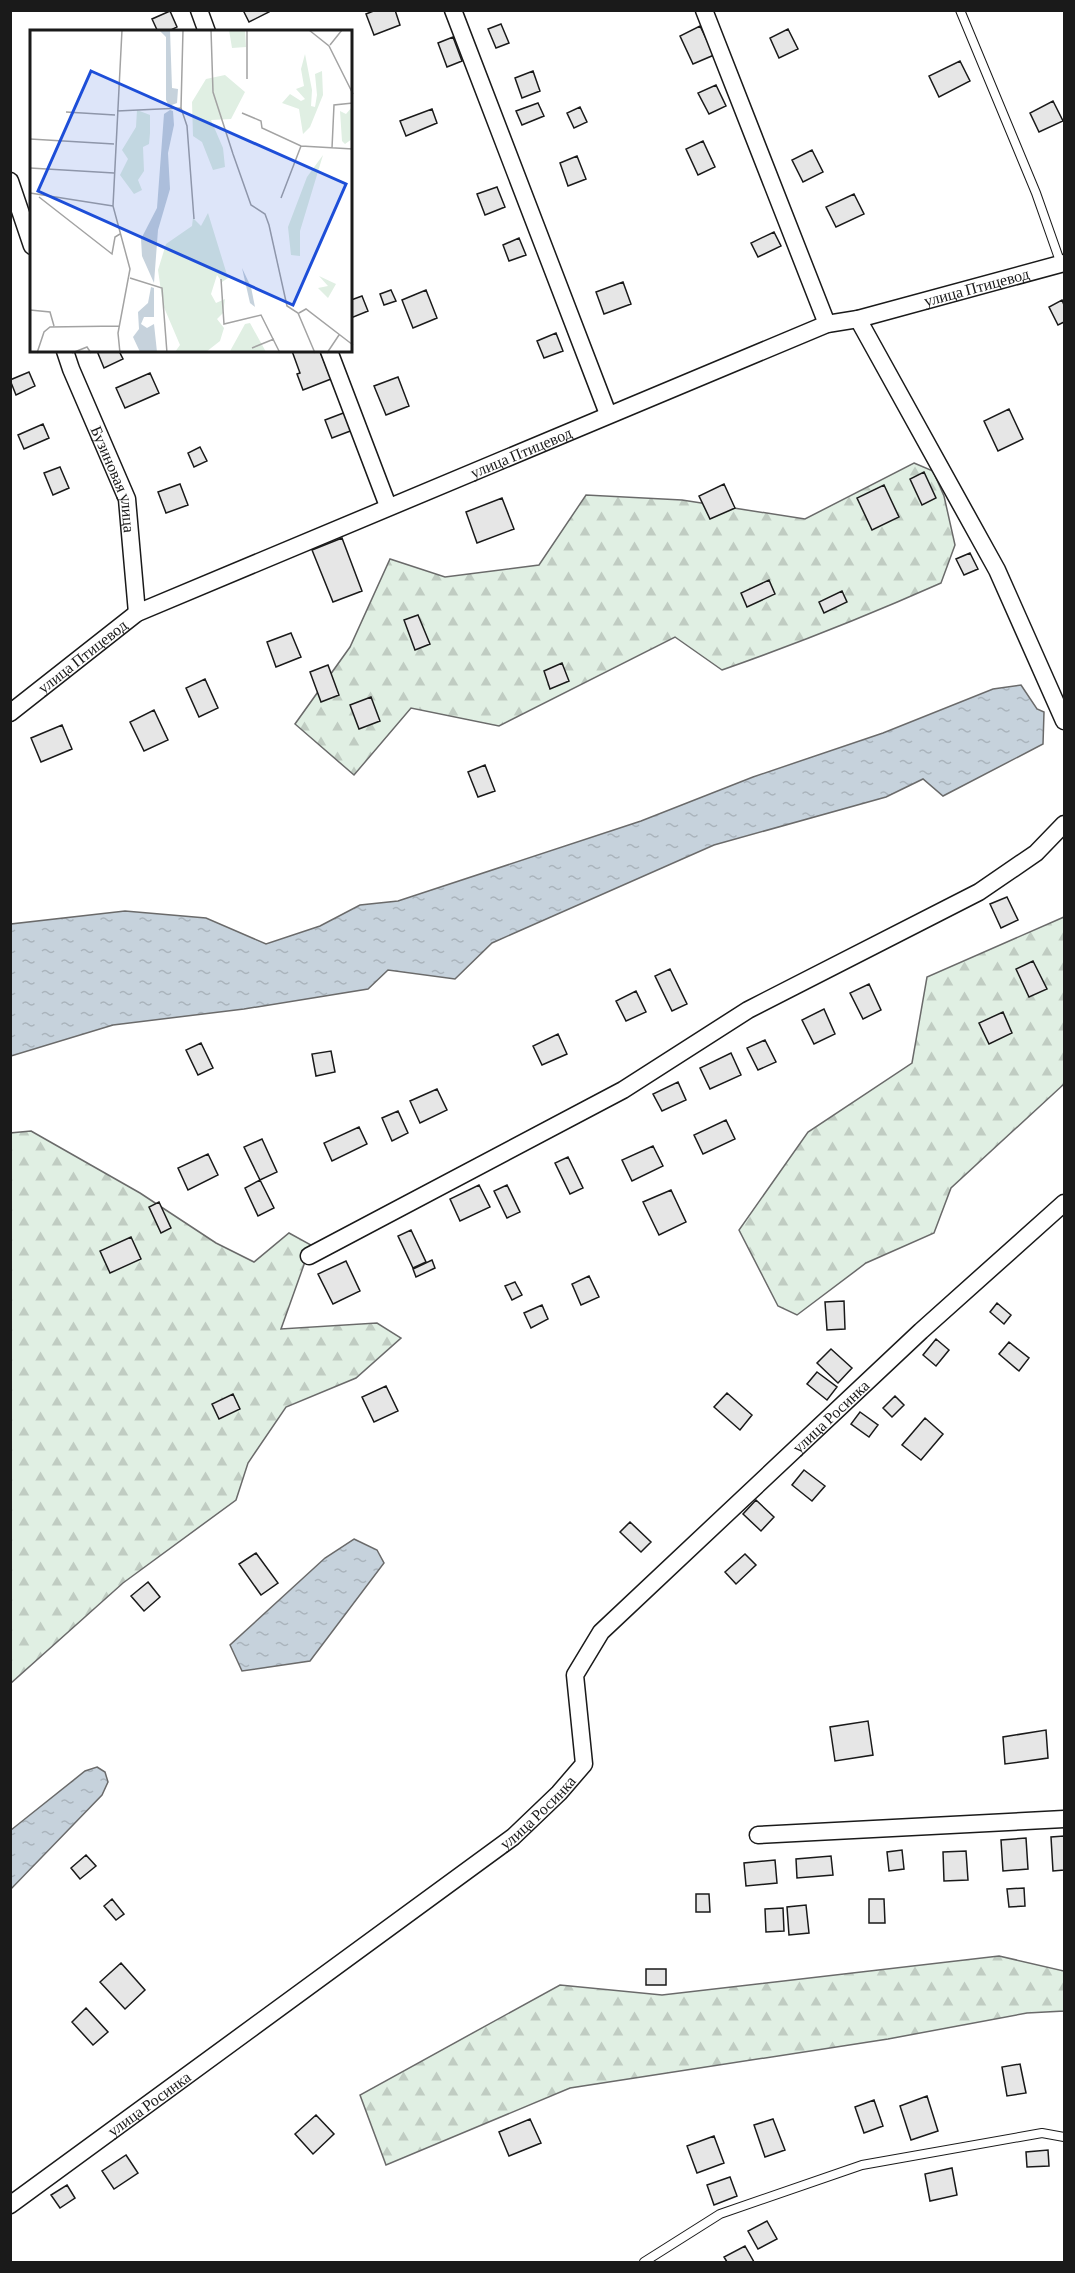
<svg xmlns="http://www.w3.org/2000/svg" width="1075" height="2273" font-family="'Crimson Pro',serif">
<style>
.forest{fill:url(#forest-firs);stroke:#6a6a6a;stroke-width:1.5}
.water{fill:url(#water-ripples);stroke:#6a6a6a;stroke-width:1.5}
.building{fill:#e6e6e6;stroke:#1a1a1a;stroke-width:1.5}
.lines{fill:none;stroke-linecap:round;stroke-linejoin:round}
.lane-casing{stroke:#1a1a1a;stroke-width:10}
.street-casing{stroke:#1a1a1a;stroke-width:19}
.lane{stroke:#fff;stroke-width:8}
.street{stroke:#fff;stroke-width:16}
.labels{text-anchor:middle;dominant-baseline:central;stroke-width:4.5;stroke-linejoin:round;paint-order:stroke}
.street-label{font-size:16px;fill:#1a1a1a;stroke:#fff}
.inset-road{fill:none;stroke:#a3a3a3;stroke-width:1.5}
.view{fill:#1d4ed8;fill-opacity:0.15;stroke:#1d4ed8;stroke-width:3}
.inset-edge{fill:none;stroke:#1a1a1a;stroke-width:3}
</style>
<defs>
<pattern id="forest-firs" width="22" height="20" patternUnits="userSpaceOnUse" patternTransform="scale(1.5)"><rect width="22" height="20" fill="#e0efe3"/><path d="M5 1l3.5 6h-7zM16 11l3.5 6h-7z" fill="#c0ccc2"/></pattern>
<pattern id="water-ripples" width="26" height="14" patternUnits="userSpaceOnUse" patternTransform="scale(1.5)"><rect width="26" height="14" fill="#c6d2dc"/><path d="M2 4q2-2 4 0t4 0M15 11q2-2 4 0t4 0" fill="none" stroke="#aab4bc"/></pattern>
</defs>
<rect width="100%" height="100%" fill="#fff"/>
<path class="forest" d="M914,463L933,471L944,496L955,545L941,583C869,615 796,644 722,670L675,637L499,726L411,708L354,775L295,724L350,647L390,559L445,577L539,565L586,495L682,500L805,519Z
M1064,917V1084L951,1188L934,1233L866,1263L797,1315L778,1306L739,1230L808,1132L912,1063L927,977Z
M31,1131L140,1193L216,1243L254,1262L289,1233L311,1245L281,1329L377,1323L401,1338L356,1378L286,1407L248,1463L236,1500L123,1583L11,1683L10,1133Z
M999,1956L1064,1971V2011L1027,2013L888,2039L570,2088L386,2165L360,2095L560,1985L662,1995Z"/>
<path class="water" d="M1021,685L1037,709L1044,712L1043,744L943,796L923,779L886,797L714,845L492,943L455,979L388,970L368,989L244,1009L113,1025L11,1056V924L125,911L206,918L266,944L320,926L360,905L398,901L641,821L753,777L883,733L993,689Z
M354,1539L377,1550L384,1563L310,1661L242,1671L230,1645L325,1558Z
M97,1767L105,1772L108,1782L102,1795L11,1889V1830L85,1771Z"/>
<path class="building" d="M243,10H268L269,12L249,22Z
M376,10H395L400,25L374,35L366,14Z
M170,11L177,27L167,32H158L152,19Z
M501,24L509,43L496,48L488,29Z
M700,26L714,55L693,64L680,36Z
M788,29L798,49L779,58L770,38Z
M453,37L462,61L447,67L438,43Z
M960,61L970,81L939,97L929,76Z
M533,71L540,91L522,98L515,78Z
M716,85L726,106L709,114L698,93Z
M1053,101L1063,121L1039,132L1030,113Z
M538,103L544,116L522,125L516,111Z
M580,107L587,122L574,128L567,113Z
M432,109L437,123L406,136L400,121Z
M703,141L715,167L698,175L686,149Z
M812,150L823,172L803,182L792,160Z
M577,156L586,179L568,186L560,163Z
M497,187L505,207L485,215L477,194Z
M854,194L864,214L836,227L826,207Z
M774,232L781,246L758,257L751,243Z
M519,238L526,255L509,261L503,245Z
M623,282L631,304L604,314L596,292Z
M391,290L396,301L384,305L380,294Z
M426,290L437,318L413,328L402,300Z
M362,296L368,311L351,318V300Z
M1062,300L1064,305V322L1058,325L1049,307Z
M556,333L563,351L544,358L537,341Z
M97,351H119L123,359L104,368Z
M292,351H320L331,379L303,390L297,374L300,373Z
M29,372L35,386L16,395L10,380Z
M150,373L159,393L125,408L116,388Z
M398,377L409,406L386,415L374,386Z
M1009,409L1023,439L998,451L984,421Z
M346,412L353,430L332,438L325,420Z
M43,424L49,438L24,449L18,435Z
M200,447L207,461L194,467L188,453Z
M60,467L69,488L53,495L44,473Z
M924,472L936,498L922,505L910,479Z
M180,484L188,505L166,513L158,492Z
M724,484L735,508L710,519L699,496Z
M884,485L899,517L872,530L857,498Z
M502,498L514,529L477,543L466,512Z
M342,538L362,591L333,602L312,550Z
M970,553L978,569L964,575L956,559Z
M769,580L775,594L747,607L741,593Z
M842,591L847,602L824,613L819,602Z
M418,615L430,644L415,650L404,620Z
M291,633L301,657L276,667L267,642Z
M562,663L569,681L550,689L544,671Z
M328,665L339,695L321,702L310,672Z
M205,679L218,708L199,717L186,688Z
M371,697L380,721L359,729L350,705Z
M154,710L168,740L144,751L130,722Z
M62,725L72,749L41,762L31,738Z
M485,765L495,791L478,797L468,772Z
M1007,897L1018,920L1001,928L990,904Z
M1033,961L1047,989L1029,997L1016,969Z
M670,969L687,1004L672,1011L655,976Z
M869,984L881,1010L863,1019L850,993Z
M636,991L646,1012L626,1021L616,1001Z
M824,1009L835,1034L814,1044L802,1020Z
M1003,1012L1012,1033L989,1044L979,1023Z
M558,1034L567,1054L542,1065L533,1046Z
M765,1040L776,1062L758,1070L747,1048Z
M201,1043L213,1068L198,1075L186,1050Z
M331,1051L335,1072L316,1076L312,1054Z
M731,1053L741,1075L710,1089L700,1068Z
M678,1082L686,1100L662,1111L653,1094Z
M437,1089L447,1110L420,1123L410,1101Z
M398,1111L408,1133L392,1141L382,1118Z
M726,1120L735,1139L703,1154L694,1135Z
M359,1127L367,1144L332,1161L324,1143Z
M262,1139L277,1172L260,1180L244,1147Z
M653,1146L663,1166L632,1181L622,1160Z
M208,1154L218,1175L188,1190L178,1168Z
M568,1157L583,1188L570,1194L555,1163Z
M260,1180L274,1208L258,1216L245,1188Z
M479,1185L490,1207L460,1221L450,1199Z
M507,1185L520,1212L507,1218L494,1191Z
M671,1190L686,1222L659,1235L643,1202Z
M159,1202L171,1228L161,1233L149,1207Z
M411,1230L426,1262L413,1268L398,1236Z
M131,1237L141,1259L110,1273L100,1251Z
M432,1260L435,1268L416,1277L413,1269Z
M346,1261L360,1291L333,1304L318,1274Z
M589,1276L599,1297L581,1305L572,1284Z
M515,1282L522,1295L512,1300L505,1286Z
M844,1301L845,1329L827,1330L825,1302Z
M997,1303L1011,1315L1004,1324L990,1312Z
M542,1305L548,1319L531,1328L524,1313Z
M936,1339L949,1350L936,1366L923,1355Z
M1009,1342L1029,1358L1019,1371L999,1354Z
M831,1349L852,1368L838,1383L817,1363Z
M817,1372L837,1387L827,1400L807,1384Z
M386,1386L398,1411L374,1422L362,1397Z
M727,1393L752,1415L740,1430L714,1407Z
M233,1394L240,1409L219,1419L212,1404Z
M895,1396L904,1405L892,1417L883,1408Z
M860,1412L878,1425L869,1437L851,1424Z
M925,1418L943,1434L921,1460L902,1445Z
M804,1470L825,1486L812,1501L792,1485Z
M756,1500L774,1517L761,1531L743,1514Z
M630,1522L651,1542L641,1552L620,1532Z
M256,1553L278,1583L261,1595L239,1564Z
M745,1554L756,1565L736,1584L725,1572Z
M148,1582L160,1597L144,1611L131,1596Z
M868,1721L873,1755L835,1761L830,1727Z
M1046,1730L1048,1758L1005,1764L1003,1737Z
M1064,1836V1870L1053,1871L1051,1837Z
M1026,1838L1028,1869L1003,1871L1001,1840Z
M902,1850L904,1869L889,1871L887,1852Z
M966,1851L968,1880L944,1881L943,1852Z
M86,1855L96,1866L80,1879L71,1868Z
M831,1856L833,1875L797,1878L796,1859Z
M775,1860L777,1883L746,1886L744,1863Z
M1024,1888L1025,1906L1009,1907L1007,1889Z
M696,1894H709L710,1912H696Z
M112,1899L124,1914L116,1920L104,1906Z
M869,1899H884L885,1923H869Z
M806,1905L809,1933L789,1935L787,1907Z
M783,1908L784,1931L766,1932L765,1909Z
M121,1963L145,1990L125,2009L100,1982Z
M646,1969H666V1985H646Z
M86,2008L108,2032L93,2045L72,2022Z
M1020,2064L1026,2093L1007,2096L1002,2067Z
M927,2096L938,2131L911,2140L900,2106Z
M874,2100L883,2126L864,2133L855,2107Z
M316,2115L334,2134L313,2154L295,2134Z
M530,2119L541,2143L509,2156L499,2132Z
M773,2119L785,2150L765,2157L754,2125Z
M714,2136L724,2163L697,2173L687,2146Z
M1048,2150L1049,2166L1027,2167L1026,2152Z
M126,2155L138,2173L114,2189L102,2171Z
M952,2168L957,2195L930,2201L925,2174Z
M730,2177L737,2196L714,2205L707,2185Z
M67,2185L75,2198L60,2208L51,2195Z
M767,2221L777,2239L758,2249L748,2231Z
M745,2246L754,2262H727L724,2257Z"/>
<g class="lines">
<g class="lane-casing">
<path id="lane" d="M960,10L1036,193L1061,264
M644,2262L720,2214L862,2165L1042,2133L1064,2137"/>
</g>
<g class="street-casing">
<g id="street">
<path d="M199,10L207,32"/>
<path d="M453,10L608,414"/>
<path d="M704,10L827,324"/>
<path d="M10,181L32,246"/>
<path d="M858,319L997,570L1064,721"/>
<path id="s1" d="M65,351L71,369L127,499L137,613"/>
<path d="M329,351L388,506"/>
<path id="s2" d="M10,713L137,613L827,324L858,319L1064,263"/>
<path d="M309,1256L623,1090L748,1010L979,892L1036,853L1064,824"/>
<path d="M758,1835L1064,1819"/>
<path id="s3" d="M10,2205L513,1837L559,1793L584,1764L575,1675L601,1632L921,1331L1064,1203"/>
</g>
</g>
<use href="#lane" class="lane"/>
<use href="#street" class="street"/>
</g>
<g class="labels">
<g class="street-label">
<text stroke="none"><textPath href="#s2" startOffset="1064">улица Птицевод</textPath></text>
<text stroke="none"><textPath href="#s2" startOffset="578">улица Птицевод</textPath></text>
<text stroke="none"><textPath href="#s1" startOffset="138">Бузиновая улица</textPath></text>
<text stroke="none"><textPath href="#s2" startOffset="92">улица Птицевод</textPath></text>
<text stroke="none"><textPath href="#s3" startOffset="1180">улица Росинка</textPath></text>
<text stroke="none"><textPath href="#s3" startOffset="658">улица Росинка</textPath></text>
<text stroke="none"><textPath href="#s3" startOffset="172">улица Росинка</textPath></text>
</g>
</g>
<g transform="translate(30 30)">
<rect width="322" height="322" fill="#fff"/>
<path d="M199,0H215L216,17L202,18ZM275,24L282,60L281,76L285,77L287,65L285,44L292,41L293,65L280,97L273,104L269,79L252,73L260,64L271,71L275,69L266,59L274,56L271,39ZM195,45L215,62L201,89L181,90L193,118L195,137L183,140L172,112L163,106L162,72L176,49ZM322,77V109L315,114L312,111L310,81L316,84ZM107,80L120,85V103L119,114L113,117L114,141L108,150L112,160L104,164L90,145L98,129L92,120L106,97ZM293,125L270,201V226L261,225L258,197L277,147ZM178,183L198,248L192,252L187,245L181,264L186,273L195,269L193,283L187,289L194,298L190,311L176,322H145L150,315L133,275L128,240L136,214L162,196L163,188L171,196ZM289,246L306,254L298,268L288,258L298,256ZM220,293L236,322L199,323L215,294Z" fill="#e0efe3"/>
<path d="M129,0H140L142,58L148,59L147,73L139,76L136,70V7ZM140,80L143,81L144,95L138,123L140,159L128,200L124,253L112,226L111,209L127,178L134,84ZM212,238L221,257L225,277L220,273ZM121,257L124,258V287H114L111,294L117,298L124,294L127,322H110L103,307L109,299L108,282L118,273Z" fill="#c6d2dc"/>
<path class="inset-road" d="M153,0L151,78L157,96L164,189M181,0L183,62L203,124L221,175L235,184L239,195L257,276L268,283L285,323M217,0V49M279,0L299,16L323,64M300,15L312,0M87,81L151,78M36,82L85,85M212,83L231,91L232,98L271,116L323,119M0,109L84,114M302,118L304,75L323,73M0,138L84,143M0,163L83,176M9,167L82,224L85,207L90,204M251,168L271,116M100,248L132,258L137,323M191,249L194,294L231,285L250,323M0,280L20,282L24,296M269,283L276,279L323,315M222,318L244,309M7,323L14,302L20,297L89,296M42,323L57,317L61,323M90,323L88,303L100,239L83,176L92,0M297,323L309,305"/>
<path class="view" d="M61,41L316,154L263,275L8,161Z"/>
<rect width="322" height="322" class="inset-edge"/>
</g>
<rect width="1075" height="2273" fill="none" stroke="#1a1a1a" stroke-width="24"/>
</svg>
